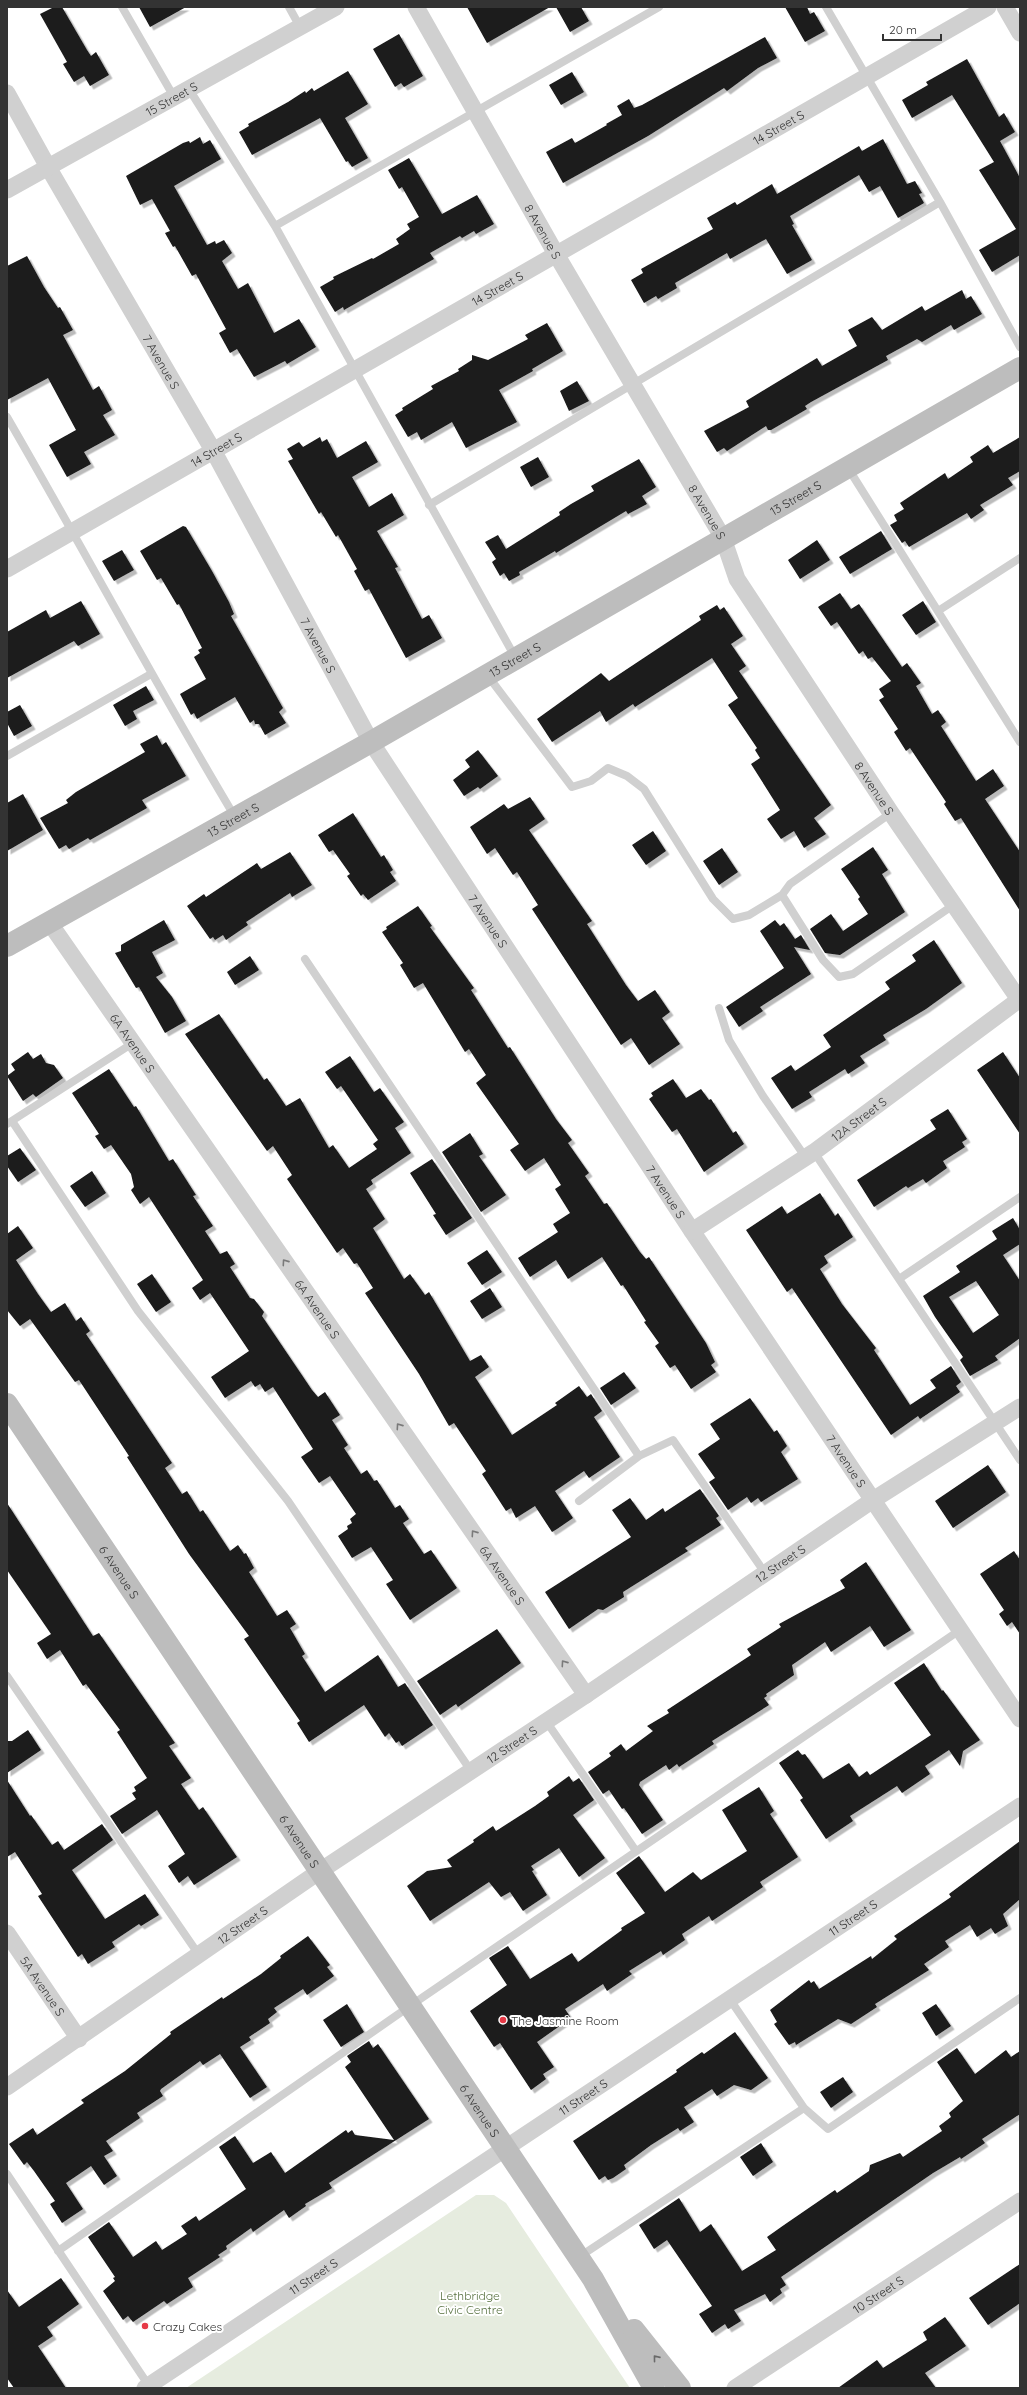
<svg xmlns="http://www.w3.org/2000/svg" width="1027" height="2395" font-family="Quicksand,sans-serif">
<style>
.green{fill:#e6ecdf}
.building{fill:#1a1a1a;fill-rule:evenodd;filter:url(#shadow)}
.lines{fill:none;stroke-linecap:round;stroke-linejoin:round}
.lane{stroke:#d0d0d0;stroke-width:8}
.street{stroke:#d0d0d0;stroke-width:17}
.secondary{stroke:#bdbdbd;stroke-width:22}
.oneway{stroke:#7a7a7a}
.oneway2{stroke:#6a6a6a}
.poi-dot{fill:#e63946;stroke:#fff;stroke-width:1.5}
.labels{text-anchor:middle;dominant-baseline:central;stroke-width:4;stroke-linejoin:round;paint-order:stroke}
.street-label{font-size:12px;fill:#333;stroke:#fff}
.poi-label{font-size:12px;fill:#333;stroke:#fff;text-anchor:start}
.park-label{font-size:12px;fill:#56703f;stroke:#fff}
</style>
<defs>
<filter id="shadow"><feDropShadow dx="3.5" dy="3.5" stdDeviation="0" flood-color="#0004"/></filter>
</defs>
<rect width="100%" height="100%" fill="#fff"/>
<path class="green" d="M476,2195H494L506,2203L630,2388H186Z"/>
<path class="building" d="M54,7H62L87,50L91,56L96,52L109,75L90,86L84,76L74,82L63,64L67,62L40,14Z
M139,7H186L150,27Z
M467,7H550L487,43Z
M556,7H581L589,21L570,32Z
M785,7H807L810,14L814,12L825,31L805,42Z
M399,34L423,76L404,87L401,83L395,87L373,49Z
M765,37L777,58L758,68L727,91L724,88L648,136L563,183L546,152L572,138L575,143L607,125L606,124L622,115L617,106L629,99L634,108L642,105Z
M967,59L999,117L1004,113L1015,132L1000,141L1020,178V255L992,272L979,250L1016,229L979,170L994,162L952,95L912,118L902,100L928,85L926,82Z
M348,71L368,104L345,118L368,158L352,167L348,161L346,162L320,118L252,155L239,132L249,126L248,124L288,102L305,91L306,93L312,88L314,91Z
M572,72L584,92L561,105L549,85Z
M200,137L203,144L210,140L221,159L174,186L207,245L215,241L216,244L224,240L232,253L222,261L238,289L248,283L274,333L299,319L316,347L287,364L285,361L254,377L237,349L230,353L219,333L226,329L197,276L196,274L192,276L175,246L173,247L165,233L170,231L152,199L140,205L126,176L183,143L189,141L190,143Z
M883,139L907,184L915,181L922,193L919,194L924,203L898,218L880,186L869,192L859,175L790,216L794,224L792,225L812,260L787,274L766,239L730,259L727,253L675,283L677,288L658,299L656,296L644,303L631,280L643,273L641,269L713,229L707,218L735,202L737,205L772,184L777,194L859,146L862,151Z
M409,158L442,214L477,195L494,224L476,234L474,231L462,238L460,236L430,253L434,259L344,310L343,307L335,312L320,287L334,279L333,277L372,258L373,259L399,244L396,239L410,229L407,224L419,217L402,187L399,189L388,170Z
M27,256L44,287L58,308L60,307L73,330L63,335L93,390L99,386L112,410L103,415L115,435L84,452L91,464L67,477L49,445L76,430L48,378L7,400V266Z
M962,290L966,299L971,296L982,314L954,330L951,325L922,342L917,339L886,356L888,360L811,402L805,406L807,409L771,430H768L766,426L727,451L724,448L717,452L704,431L749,407L746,401L817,358L822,366L857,346L848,330L872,317L882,330L922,306L925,311Z
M547,323L563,351L532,369L533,371L499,390L517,422L466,448L452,422L421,440L417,432L408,437L395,415L403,410L402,408L433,389L431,386L459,371L458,369L472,360V355L488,360L528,339L525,335Z
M577,381L589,401L569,411L560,391Z
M320,437L322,442L327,439L337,458L366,441L378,462L352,477L369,507L392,493L404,515L377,531L398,567L395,568L422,619L429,615L442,638L406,658L369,589L365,591L354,571L357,569L338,535L336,537L321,512L319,514L288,461L293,459L287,449L299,442L303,447Z
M1020,437V471L1008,478L1013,485L980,505L984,510L971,519L967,513L909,547L905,541L902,543L890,525L897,521L894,515L904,509L900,503L945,473L948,479L973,462L970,457L988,445L993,453Z
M538,457L549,477L531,487L520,467Z
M639,459L656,487L642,496L647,504L628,514L626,511L556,553L555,551L519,572L520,575L509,581L504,573L500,576L492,562L496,559L485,542L498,535L506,549L560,515L559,512L571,504L594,491L591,486Z
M183,526L186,527L212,571L229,602L234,614L231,616L283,708L279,712L286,723L265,735L259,724H255L254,720L250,723L235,697L197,719L194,713L191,715L180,694L206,679L194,657L200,653L198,650L202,648L179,604L177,605L161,578L157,580L140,551Z
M881,531L892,549L850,574L839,557Z
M817,540L830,560L800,579L788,560Z
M122,550L134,570L114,581L102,561Z
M840,593L851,609L859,604L902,667L907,663L921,683L916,686L932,714L938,710L946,722L941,726L976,781L993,769L1004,786L985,799L1020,852V911L961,818L955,821L944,804L946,802L910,748L906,751L894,732L898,729L879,700L884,697L879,689L891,681L872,657L868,659L863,651L859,654L837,622L831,626L818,607Z
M81,601L100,634L78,646L74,641L7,678V632L46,610L50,618Z
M923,601L936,622L916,635L902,615Z
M717,605L720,610L724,607L743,636L731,644L746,666L739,671L831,805L814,818L826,834L804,848L794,831L781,839L767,819L780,810L751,764L760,758L755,750L757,748L728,705L738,698L712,658L635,707L633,704L606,722L600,711L552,742L537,719L601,673L609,681L701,620L699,616Z
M146,686L154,700L133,711L137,719L125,726L113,705Z
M20,705L32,726L14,736L7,723V712Z
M157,735L162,745L166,742L186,776L142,800L147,808L90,840L88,838L69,849L66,845L59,849L40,818L68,803L66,800L76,792L145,752L140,744Z
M478,750L498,776L480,789L478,787L464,796L453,780L470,767L465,760Z
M23,794L43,830L7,851V803Z
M530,797L545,819L529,830L592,921L587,924L626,985L638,1001L655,990L670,1012L662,1018L680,1044L649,1065L631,1038L621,1045L532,909L538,905L517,872L513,875L495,848L487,854L470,827L504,804L508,809Z
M353,813L381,857L384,855L393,870L390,872L396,881L368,900L363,894L361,896L347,876L350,874L333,850L329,852L318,835Z
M653,831L666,851L646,865L632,845Z
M873,847L888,870L882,874L905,912L840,955L825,953L810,929L831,914L843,931L868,914L858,899L860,897L841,869Z
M722,848L738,872L719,885L703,861Z
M290,852L312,885L292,897L290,893L246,922L248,925L226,940L223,935L215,940L213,937L210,939L187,906L204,894L206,897L257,863L261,869Z
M418,906L432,926L430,927L474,988L471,990L508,1048L510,1047L556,1119L572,1140L568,1143L589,1173L585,1176L604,1204L607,1203L640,1252L646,1259L649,1257L706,1343L715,1362L711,1365L716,1372L691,1389L675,1365L670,1368L655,1346L659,1343L644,1322L646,1321L623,1285L621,1286L602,1257L568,1279L556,1260L530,1277L518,1258L558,1232L553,1224L570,1213L555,1189L561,1185L544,1158L525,1171L510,1150L519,1144L476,1083L486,1075L469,1049L465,1052L423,983L414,988L400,965L403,963L382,932L387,929L386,927Z
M164,920L175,940L152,952L163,973L156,977L172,997L186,1021L165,1033L139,987L136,988L115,953L121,951V945Z
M775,920L780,926L784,923L795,939L801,935L810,950L794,947L811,974L760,1007L763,1011L739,1027L726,1007L784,968L760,931Z
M934,940L962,983L926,1009L883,1035L886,1040L860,1056L865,1063L848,1074L845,1069L809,1092L812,1097L792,1109L771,1078L791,1065L795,1071L831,1047L823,1035L890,989L885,982L916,961L912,955Z
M250,956L259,970L235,985L227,972Z
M219,1014L264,1080L267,1078L286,1106L300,1098L329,1148L333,1145L349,1168L377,1149L373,1144L378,1140L341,1086L337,1089L325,1072L350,1056L374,1092L380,1088L404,1122L395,1128L411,1153L371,1180L373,1184L366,1189L385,1219L373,1228L404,1279L410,1274L425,1295L429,1292L470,1361L481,1355L489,1367L475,1377L512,1435L557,1405L555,1403L579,1386L587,1397L591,1394L602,1411L594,1417L620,1457L589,1478L584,1471L555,1491L573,1518L557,1529L552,1532L535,1506L516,1518L511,1508L506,1511L482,1474L486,1471L454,1423L449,1426L419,1374L365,1293L373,1288L357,1263L354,1264L343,1248L337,1253L287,1179L292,1175L273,1146L267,1151L185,1034Z
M28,1052L33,1059L41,1054L46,1063L54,1065L63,1078L36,1097L33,1094L23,1101L7,1076L15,1070L11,1064Z
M1003,1052L1020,1078V1134L977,1070Z
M109,1069L134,1107L136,1106L169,1161L173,1159L196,1195L193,1196L213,1226L205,1231L220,1254L227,1251L235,1264L230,1267L250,1298L254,1299L264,1312L262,1316L312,1390L318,1397L325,1392L340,1415L332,1420L348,1445L344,1448L361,1474L367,1470L374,1481L377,1480L395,1508L400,1505L409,1519L403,1523L424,1554L431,1550L457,1588L410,1620L386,1584L393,1580L371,1547L352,1558L338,1536L348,1529L347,1526L352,1523L350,1519L356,1514L330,1476L319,1483L301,1457L313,1449L273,1387L265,1392L260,1384L255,1387L251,1381L225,1398L211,1377L249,1351L210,1293L200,1300L192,1288L203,1280L149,1197L140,1204L131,1190L134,1187L131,1174L111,1145L104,1149L95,1136L99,1134L72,1093Z
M673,1079L686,1098L701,1089L709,1100L711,1099L733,1133L736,1131L744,1144L704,1172L677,1129L672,1132L649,1099L653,1096L651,1093Z
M948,1109L967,1139L962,1142L965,1147L943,1161L947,1168L926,1183L923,1179L908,1188L906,1186L874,1207L857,1180L936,1129L930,1120Z
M470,1133L483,1154L479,1156L506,1195L481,1212L442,1152Z
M20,1148L36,1170L18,1182L7,1166V1156Z
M432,1159L472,1218L446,1235L433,1215L436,1214L410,1173Z
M92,1171L106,1193L85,1207L70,1186Z
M820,1193L835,1216L838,1213L853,1237L824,1256L828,1263L820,1269L842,1304L876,1348L874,1350L910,1405L936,1388L930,1380L951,1366L961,1382L956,1386L960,1392L920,1419L918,1416L891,1435L792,1288L787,1292L746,1230L782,1206L787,1214Z
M1013,1218L1020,1230V1244L1003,1255L1020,1281V1338L995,1356L998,1360L970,1376L960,1360L963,1357L935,1317L923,1296L960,1272L956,1266L997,1239L992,1231ZM976,1281L999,1315L973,1333L949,1297Z
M18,1226L33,1248L16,1260L38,1294L51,1312L65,1303L76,1321L81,1317L90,1331L86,1334L172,1463L165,1468L182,1494L187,1491L200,1512L203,1510L230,1551L238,1545L244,1554L246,1553L254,1568L249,1572L277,1616L287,1610L296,1624L290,1628L305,1654L302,1656L325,1692L378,1655L398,1687L405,1683L433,1725L402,1746L399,1741L396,1743L389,1733L385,1737L364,1705L309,1742L297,1723L300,1721L244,1639L249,1636L189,1554L127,1457L129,1456L79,1380L75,1382L30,1319L20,1326L7,1310V1234Z
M487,1250L502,1272L482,1285L467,1263Z
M152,1274L171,1302L156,1312L137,1284Z
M490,1288L502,1307L482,1319L470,1301Z
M624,1372L636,1388L611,1405L600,1388Z
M750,1398L774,1432L777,1430L787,1446L781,1452L798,1479L761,1502L758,1498L751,1503L747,1497L728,1510L709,1482L715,1478L698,1454L720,1439L710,1424Z
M988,1465L1006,1492L953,1528L935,1501Z
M700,1489L719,1516L716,1518L721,1525L685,1548L688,1551L623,1592L624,1597L603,1610L598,1609L569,1629L545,1592L631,1537L612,1510L630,1498L646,1520L663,1508L665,1512Z
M7,1503L93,1636L99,1633L175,1743L169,1746L191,1778L181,1784L199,1810L203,1807L237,1857L194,1885L188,1876L179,1883L168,1866L185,1854L157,1810L122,1834L110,1816L136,1799L132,1793L136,1791L134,1787L147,1778L117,1732L120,1730L86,1684L83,1686L60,1650L47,1659L37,1643L51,1634L7,1570Z
M1014,1551L1020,1560V1634L1012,1622L1007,1626L999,1614L1004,1610L980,1574Z
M866,1562L911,1630L884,1647L870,1626L831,1652L825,1642L792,1665L794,1675L766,1694L767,1696L764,1698L769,1705L712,1741L714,1744L679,1767L677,1764L669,1770L666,1765L640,1782L639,1785L663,1820L642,1834L624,1808L622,1809L609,1790L603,1794L588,1772L611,1756L609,1753L621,1744L626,1751L653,1731L647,1726L669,1713L667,1710L751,1655L747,1649L781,1627L779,1624L845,1588L840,1580Z
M497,1629L521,1663L458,1707L456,1704L440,1715L417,1681Z
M924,1663L942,1691L943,1690L980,1740L963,1751L960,1766L949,1750L925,1766L930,1774L902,1793L897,1786L850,1816L853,1821L826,1839L800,1800L803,1798L779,1763L798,1750L802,1755L805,1754L823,1779L849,1763L859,1777L867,1771L870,1775L931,1735L894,1683Z
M28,1730L41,1750L7,1773V1741H12Z
M569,1776L573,1782L579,1778L594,1800L573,1815L605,1858L579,1877L559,1848L531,1866L534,1870L532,1871L547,1895L523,1911L510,1892L501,1897L489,1882L430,1921L407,1886L427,1871L452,1867L447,1860L474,1842L473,1840L493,1826L496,1831L535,1806L549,1796L547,1792Z
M7,1780L30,1816L31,1815L52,1845L58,1841L64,1850L102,1824L113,1840L72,1870L105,1919L145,1894L159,1915L141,1926L139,1924L112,1942L115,1947L88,1964L82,1954L78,1957L38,1896L42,1894L15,1852L7,1857Z
M759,1787L774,1811L770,1814L798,1857L760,1882L763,1887L712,1921L709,1916L682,1934L685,1940L663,1955L661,1951L629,1971L632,1974L607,1991L603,1984L565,2009L571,2018L537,2042L554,2067L543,2074L546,2079L531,2090L500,2043L494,2047L470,2011L507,1985L489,1958L508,1946L530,1979L572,1953L578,1962L622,1930L621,1928L645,1913L616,1873L639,1856L665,1892L693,1872L701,1880L747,1851L722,1810Z
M1020,1841V1899L1003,1914L1008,1926L995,1934L991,1928L977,1937L970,1925L945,1941L949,1947L924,1964L929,1970L875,2004L877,2007L851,2024L838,2019L796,2045L795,2042L789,2045L774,2024L777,2022L770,2010L809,1980L811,1983L814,1981L819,1989L871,1956L872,1959L897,1939L894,1936L951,1897L949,1894Z
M308,1936L330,1965L327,1967L334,1976L307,1995L303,1989L274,2008L277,2012L268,2019L270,2023L249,2037L251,2040L240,2047L267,2087L250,2098L220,2054L203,2065L200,2061L161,2089L160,2091L163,2096L137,2113L140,2118L106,2141L113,2151L104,2156L117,2176L104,2185L91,2166L66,2183L83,2209L62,2223L50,2204L55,2201L34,2171L27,2162L24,2165L9,2144L33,2128L37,2135L84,2103L81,2100L125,2071L171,2034L170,2032L222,1997L223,1999L261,1974L281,1958L280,1956Z
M347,2004L364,2032L341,2047L323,2020Z
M936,2004L951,2026L936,2036L922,2013Z
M735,2032L768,2078L751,2090L734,2085L717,2096L712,2089L684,2107L694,2122L680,2131L678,2128L651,2145L624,2165L626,2169L613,2178L608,2180L605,2176L599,2180L573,2141L677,2072L676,2070L702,2052L704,2054Z
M369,2041L373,2048L378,2044L429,2119L329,2183L332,2188L305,2204L306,2206L289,2218L284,2210L253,2232L251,2228L226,2246L227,2249L218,2255L220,2257L188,2278L193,2287L167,2304L164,2301L133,2322L128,2316L123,2320L103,2291L115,2281L113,2278L115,2277L88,2237L109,2222L133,2257L156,2241L162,2250L187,2234L181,2226L196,2216L199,2221L246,2189L219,2147L235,2136L253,2163L271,2152L285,2173L346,2130L348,2133L352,2130L355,2135L394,2140L345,2067L351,2062L347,2056Z
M957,2048L975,2074L1006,2050L1011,2057L1020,2051V2114L982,2139L985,2143L961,2159L960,2157L933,2173L781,2277L786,2285L780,2289L782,2293L770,2302L765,2294L734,2310L741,2321L728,2329L725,2324L712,2333L699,2314L712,2306L667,2240L654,2249L639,2225L679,2198L700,2232L711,2224L742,2271L776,2250L767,2237L784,2225L835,2190L837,2193L869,2171L870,2165L900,2153L903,2157L942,2131L939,2126L951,2117L949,2113L963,2101L937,2062Z
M843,2077L853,2092L831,2108L820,2092Z
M761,2143L773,2162L753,2176L740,2157Z
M1020,2264V2303L988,2325L969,2298Z
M61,2278L79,2304L47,2327L53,2336L38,2346L66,2388H14L7,2378V2290L19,2307Z
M945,2317L966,2346L925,2373L936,2388H838L877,2360L883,2368L927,2340L923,2332Z"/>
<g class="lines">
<path class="lane" d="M122,7L174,97
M289,7L300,27
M826,7L940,202L1020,347
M189,89L275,226L515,657
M275,226L659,7
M7,417C84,550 156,685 235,817
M848,468L1020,742
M429,505L940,202
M938,611L1020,558
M488,676L572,787L591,781L608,768L627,776L644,789L713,899L733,919L749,915L782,895
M7,756L151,674
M891,813L790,884L782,895L823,960L839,977L853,974L955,904
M305,959L639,1456
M719,1008L729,1040L763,1096L806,1158
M12,1121L138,1311L288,1501L471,1771
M7,1124L133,1043
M814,1152L1020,1460
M899,1279L1020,1197
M579,1501L639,1456L673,1440L765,1573
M7,1676L199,1955
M546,1721L636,1851
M729,1998L804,2108L828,2129L1020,1998
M7,2174L149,2386
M58,2251L410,2006L960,1630
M579,2257L804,2108"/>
<g class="street">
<path id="s1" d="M416,7L556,254L723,538L737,579L891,813L1020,1001"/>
<path d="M1005,7L1020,33"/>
<path id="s2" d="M7,93L48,167L214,452L371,742L692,1231L1020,1719"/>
<path id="s3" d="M7,190L336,7"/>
<path id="s4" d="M7,569L988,7"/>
<path id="s5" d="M49,922L586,1695"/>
<path id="s6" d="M692,1231L814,1152L1020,999"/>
<path id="s7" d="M7,1933L79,2039"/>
<path id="s8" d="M7,2087L320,1871L586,1695L873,1500L1020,1407"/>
<path id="s9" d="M145,2388L1020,1806"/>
<path id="s10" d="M735,2388L1020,2201"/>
</g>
<g class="secondary">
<path id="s11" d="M7,946L371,742L1020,368"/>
<path id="s12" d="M7,1404L593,2279L654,2388"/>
<path d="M634,2330L680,2388"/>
</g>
</g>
<defs><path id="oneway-chevron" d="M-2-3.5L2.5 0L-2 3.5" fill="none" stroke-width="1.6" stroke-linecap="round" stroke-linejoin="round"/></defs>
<g class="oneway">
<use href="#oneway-chevron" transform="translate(285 1262) rotate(-125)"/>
<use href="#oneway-chevron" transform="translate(399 1426) rotate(-125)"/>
<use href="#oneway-chevron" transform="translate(474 1533) rotate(-125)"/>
<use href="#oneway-chevron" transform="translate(564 1663) rotate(-125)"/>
</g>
<use class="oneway2" href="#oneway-chevron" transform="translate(656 2358) rotate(-129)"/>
<g class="poi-dot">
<circle cx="503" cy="2020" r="4"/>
<circle cx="145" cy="2326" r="4"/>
</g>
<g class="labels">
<g class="street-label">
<text stroke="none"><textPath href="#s3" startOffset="188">15 Street S</textPath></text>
<text stroke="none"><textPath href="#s4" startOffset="889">14 Street S</textPath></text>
<text stroke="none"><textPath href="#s1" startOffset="258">8 Avenue S</textPath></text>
<text stroke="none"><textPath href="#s4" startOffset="565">14 Street S</textPath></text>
<text stroke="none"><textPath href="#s2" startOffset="310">7 Avenue S</textPath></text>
<text stroke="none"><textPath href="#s4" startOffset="241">14 Street S</textPath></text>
<text stroke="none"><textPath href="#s11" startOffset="907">13 Street S</textPath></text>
<text stroke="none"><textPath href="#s1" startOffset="583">8 Avenue S</textPath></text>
<text stroke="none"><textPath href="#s2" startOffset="634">7 Avenue S</textPath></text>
<text stroke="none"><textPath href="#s11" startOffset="583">13 Street S</textPath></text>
<text stroke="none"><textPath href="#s1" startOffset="907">8 Avenue S</textPath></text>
<text stroke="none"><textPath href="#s11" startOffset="259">13 Street S</textPath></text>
<text stroke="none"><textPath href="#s2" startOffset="958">7 Avenue S</textPath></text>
<text stroke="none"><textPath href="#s5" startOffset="147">6A Avenue S</textPath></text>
<text stroke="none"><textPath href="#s6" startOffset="201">12A Street S</textPath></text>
<text stroke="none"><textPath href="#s2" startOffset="1282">7 Avenue S</textPath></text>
<text stroke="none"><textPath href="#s5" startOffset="471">6A Avenue S</textPath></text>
<text stroke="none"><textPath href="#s2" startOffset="1606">7 Avenue S</textPath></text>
<text stroke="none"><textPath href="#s8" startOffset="934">12 Street S</textPath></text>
<text stroke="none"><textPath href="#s12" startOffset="202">6 Avenue S</textPath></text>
<text stroke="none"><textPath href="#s5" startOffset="795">6A Avenue S</textPath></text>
<text stroke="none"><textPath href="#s8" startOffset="610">12 Street S</textPath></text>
<text stroke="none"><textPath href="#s12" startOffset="526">6 Avenue S</textPath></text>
<text stroke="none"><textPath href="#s9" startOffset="850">11 Street S</textPath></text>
<text stroke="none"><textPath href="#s8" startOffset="286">12 Street S</textPath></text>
<text stroke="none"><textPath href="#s7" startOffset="64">5A Avenue S</textPath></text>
<text stroke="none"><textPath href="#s9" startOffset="526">11 Street S</textPath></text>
<text stroke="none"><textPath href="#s12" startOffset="850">6 Avenue S</textPath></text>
<text stroke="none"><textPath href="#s9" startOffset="202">11 Street S</textPath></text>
<text stroke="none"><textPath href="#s10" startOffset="171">10 Street S</textPath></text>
</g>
<g class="poi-label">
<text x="511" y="2020">The Jasmine Room</text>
<text x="153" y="2326">Crazy Cakes</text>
</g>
<g class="park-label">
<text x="470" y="2295">Lethbridge<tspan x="470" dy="14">Civic Centre</tspan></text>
</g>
</g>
<rect width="1027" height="2395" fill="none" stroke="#333333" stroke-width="16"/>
<path d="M883 34v6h58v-6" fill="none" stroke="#333333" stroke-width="2"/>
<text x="889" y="34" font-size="12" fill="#333333" stroke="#ffffff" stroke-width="3" paint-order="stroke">20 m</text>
</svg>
